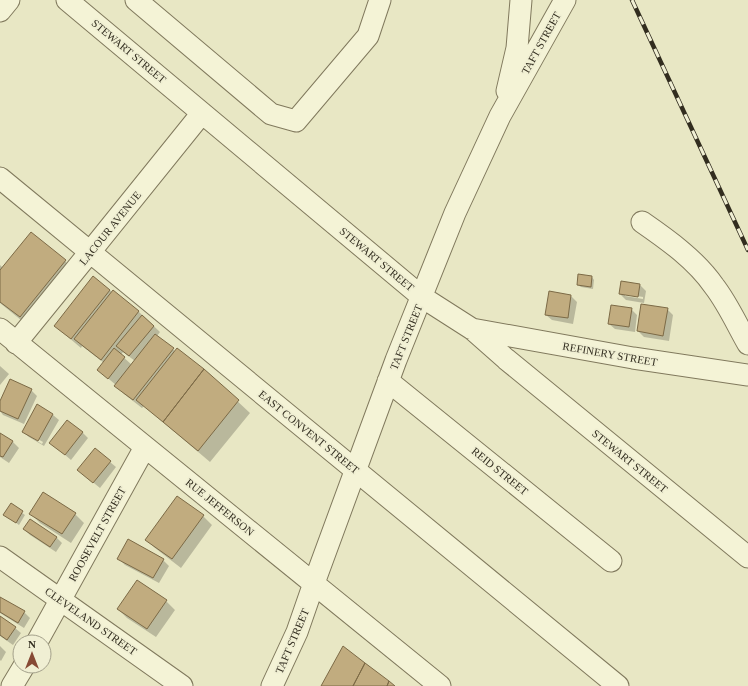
<svg xmlns="http://www.w3.org/2000/svg" width="748" height="686" font-family="'Times New Roman',serif">
<style>
.shadow{fill:#0003;fill-rule:evenodd}
.building{fill:#c1ac7f;stroke:#7c6a46}
.lines{fill:none;stroke-linecap:round;stroke-linejoin:round}
.minor-casing{stroke:#80795d;stroke-width:23}
.minor{stroke:#f4f3d6;stroke-width:21}
.rail-casing{stroke:#322d1f;stroke-width:4.5}
.rail{stroke:#f0efd3;stroke-width:3;stroke-dasharray:9;stroke-linecap:butt}
.labels{text-anchor:middle;dominant-baseline:central;stroke-width:3.5;stroke-linejoin:round;paint-order:stroke}
.street-label{font-size:11px;fill:#322d1f;stroke:#f0efd3}
</style>
<rect width="100%" height="100%" fill="#e8e7c4"/>
<path class="shadow" d="M31,234L65,261L77,273L32,329L0,303V265L3,268Z
M592,277L594,280L593,289L581,287L578,285Z
M93,278L139,312L160,332L157,336L176,352L204,370L250,413L210,462L144,406L142,408L124,394L116,385L104,375V363L82,346L81,348L55,326ZM123,352L135,361L132,365L121,355Z
M640,285L646,291L644,303L626,300L620,294ZM625,294L643,297V299L625,296Z
M571,296L577,302L573,324L552,320L546,315Z
M631,309L637,315L635,332L615,329L609,324Z
M667,309L673,315L669,341L644,337L638,331Z
M0,366L9,374L0,385Z
M31,390L37,396L24,424L3,415L0,411V403Z
M37,406L53,415L59,420L44,446L29,437L23,432ZM29,434L43,442L42,444L29,436Z
M82,432L88,438L71,460L51,443Z
M0,434L13,442L19,448L9,463L0,457Z
M110,462L116,467L100,488L84,475Z
M11,505L25,515L19,525L5,515Z
M31,514H75L84,523L71,543L40,523Z
M203,516L212,525L181,568L155,548L146,539Z
M24,529L56,537L62,543L56,552L30,535Z
M119,559L163,560L169,566L159,583L125,565Z
M0,599L24,612L30,618L24,628L0,613Z
M166,601L175,610L156,637L127,618L118,609Z
M0,618L15,628L21,633L13,645L0,636Z
M0,646L6,652L1,661L0,660Z"/>
<path class="building" d="M31,232L66,260L20,317L0,302V270Z
M578,274L592,276L591,287L577,285Z
M93,276L110,290L71,339L54,326Z
M621,281L640,284L638,297L619,294Z
M113,290L139,311L101,360L74,339Z
M549,291L571,295L568,318L545,315Z
M641,304L668,308L663,336L637,331Z
M611,305L632,308L629,327L608,324Z
M142,315L154,326L129,356L116,346Z
M155,334L174,348L133,400L114,386Z
M114,348L125,357L108,379L97,370Z
M177,348L204,369L163,422L136,400Z
M204,369L239,400L198,451L163,422Z
M10,379L32,389L18,419L0,411V401Z
M37,404L53,414L38,441L22,432Z
M67,420L83,432L65,455L49,443Z
M0,433L13,441L3,457L0,456Z
M95,448L111,461L93,483L77,470Z
M43,492L76,513L62,534L29,514Z
M177,496L204,515L172,559L145,540Z
M11,503L23,511L16,523L3,515Z
M30,519L57,537L50,547L23,529Z
M128,539L164,559L153,578L117,559Z
M137,580L167,600L147,629L117,609Z
M0,597L25,611L18,623L0,612Z
M0,616L16,627L7,640L0,635Z
M343,646L365,663L353,686H321Z
M365,663L389,681L387,686H353Z
M389,681L395,686H387Z"/>
<g class="lines">
<g class="minor-casing">
<path id="minor" d="M67,0L422,297L472,329L506,359L748,557
M136,0L271,114L296,121L368,36L380,0
M0,11L9,0
M507,91L517,48L521,0
M0,178L618,686
M642,222C668,240 696,260 714,286C728,304 737,325 748,344
M0,329L440,686
M472,329L633,358L748,375
M16,343L90,252L202,113
M388,381L611,561
M0,557L182,686
M37,642L145,447
M12,686L24,666
M272,686L297,632L314,583L396,360L455,213L500,116L565,0"/>
</g>
<use href="#minor" class="minor"/>
<g class="rail-casing">
<path id="rail" d="M632,0L748,250"/>
</g>
<use href="#rail" class="rail"/>
</g>
<g class="labels">
<g class="street-label">
<text transform="translate(541 43) rotate(-61)">TAFT STREET</text>
<text transform="translate(129 51) rotate(40)">STEWART STREET</text>
<text transform="translate(110 228) rotate(-51)">LACOUR AVENUE</text>
<text transform="translate(377 259) rotate(40)">STEWART STREET</text>
<text transform="translate(406 337) rotate(-68)">TAFT STREET</text>
<text transform="translate(610 354) rotate(10)">REFINERY STREET</text>
<text transform="translate(309 432) rotate(39)">EAST CONVENT STREET</text>
<text transform="translate(630 461) rotate(39)">STEWART STREET</text>
<text transform="translate(500 471) rotate(39)">REID STREET</text>
<text transform="translate(220 507) rotate(39)">RUE JEFFERSON</text>
<text transform="translate(97 534) rotate(-61)">ROOSEVELT STREET</text>
<text transform="translate(91 621) rotate(35)">CLEVELAND STREET</text>
<text transform="translate(292 641) rotate(-67)">TAFT STREET</text>
</g>
</g>
<g transform="translate(32 654)"><circle r="19" fill="#f0efd3" stroke="#a4a18b"/>
<path d="M0-3L7 15L0 10L-7 15Z" fill="#874a35"/>
<text y="-6" font-size="11" font-weight="bold" text-anchor="middle" fill="#322d1f">N</text>
</g>
</svg>
